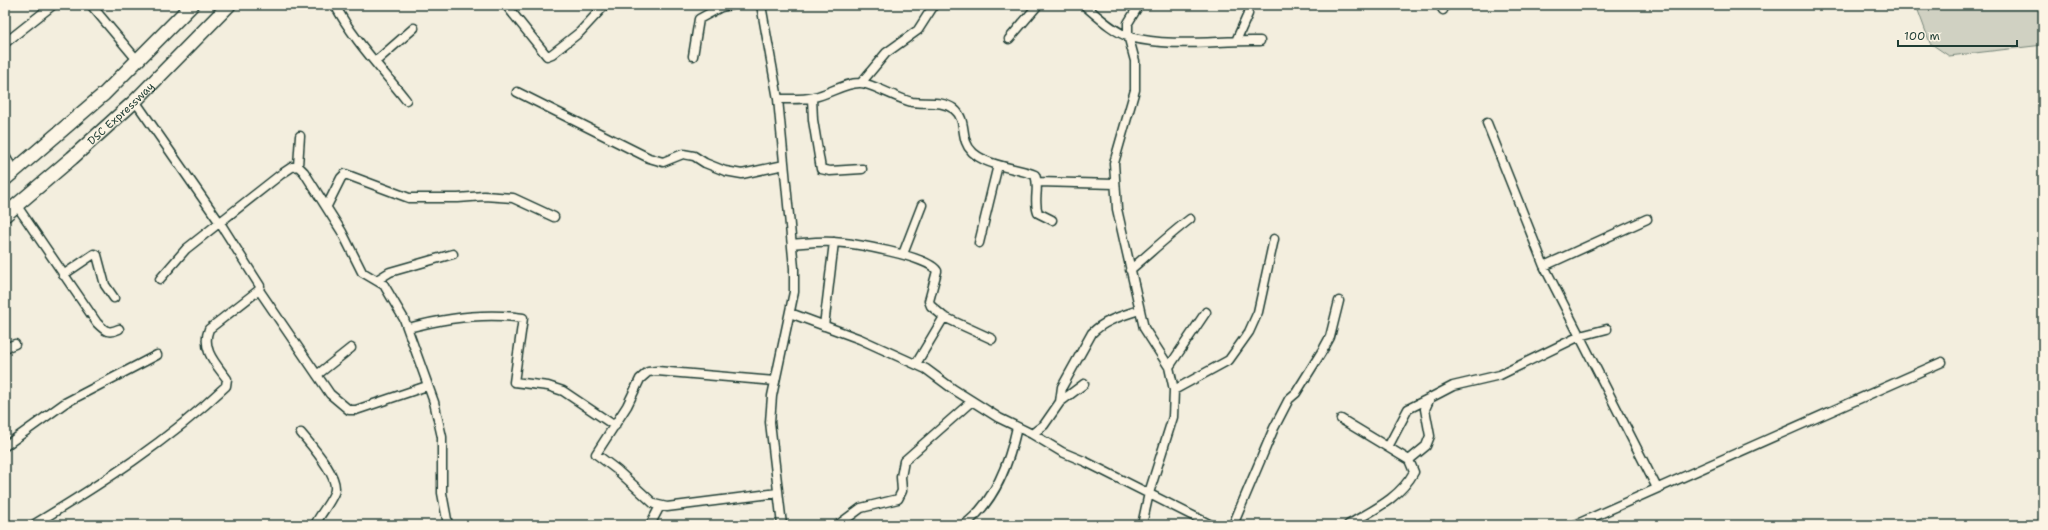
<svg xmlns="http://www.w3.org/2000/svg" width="2048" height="530" font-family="'Shantell Sans',sans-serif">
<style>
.green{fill:#d0d1c2;stroke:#78877b}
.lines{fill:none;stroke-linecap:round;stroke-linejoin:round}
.street-casing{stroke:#1f3d34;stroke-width:11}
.primary-casing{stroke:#1f3d34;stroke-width:16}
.street{stroke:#fcf5e5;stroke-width:8}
.primary{stroke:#fcf5e5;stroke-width:13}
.labels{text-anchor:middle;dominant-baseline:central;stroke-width:3.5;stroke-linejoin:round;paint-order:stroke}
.street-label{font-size:11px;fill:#1f3d34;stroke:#fcf5e5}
</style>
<rect width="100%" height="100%" fill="#f3eede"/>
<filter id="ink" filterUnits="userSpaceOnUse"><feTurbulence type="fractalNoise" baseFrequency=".025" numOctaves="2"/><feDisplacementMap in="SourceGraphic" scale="8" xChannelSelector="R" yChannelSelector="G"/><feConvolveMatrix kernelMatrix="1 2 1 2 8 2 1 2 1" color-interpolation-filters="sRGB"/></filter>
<g filter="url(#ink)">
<path class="green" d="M1916,5H2043V45L1949,56L1930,43Z"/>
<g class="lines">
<g class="street-casing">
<path id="street" d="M91,5L138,61
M335,5C354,41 382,69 406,100
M506,5L547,56L552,54L580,32L605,5
M761,5L778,99L794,268V292L772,396L770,422L782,525
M1084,5C1096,15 1115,33 1130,37C1171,48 1217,40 1260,41
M1139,5L1128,23V35L1135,61V90L1114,163L1117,209L1144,328L1169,367L1174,390L1173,417L1149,493L1142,525
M1440,5L1443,10
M1009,39L1038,5
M1236,41L1248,14
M5,43L53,5
M693,56L699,19L721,7L731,5
M375,62L414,28
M861,83L886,53L918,30L934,5
M517,92L649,158L663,162L683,154L694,156L705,163L725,171L742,174L784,165
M812,98L813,120L821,169L830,171L862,169
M778,99C789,99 803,100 814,97C829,94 846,82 861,83C873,84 898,99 912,102C926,104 942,100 954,109C965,118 962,131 966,142C974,166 1016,167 1035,175C1040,188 1033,200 1038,213L1052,220
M1487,123L1544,266L1657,488
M5,156L14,171
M298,166L300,136
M1038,182L1115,184
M17,206L97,323C105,331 108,334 119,329
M327,206L341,178L345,174L409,198H458L484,196L513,198L554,217
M979,243L998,165
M792,244C806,243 819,241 833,242C852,243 929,256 937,271L929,301L931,306L944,317
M903,254L922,205
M1544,266L1647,219
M1130,270C1150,253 1169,235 1190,219
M63,275L94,254L97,255L105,285L114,298
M160,279L186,249L280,175L292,167L298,166L304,172L342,232L362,272L384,285L404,319L434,402L442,437V493L448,525
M377,280L390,272L453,254
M259,290L330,394L349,410H356L427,386
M790,313L860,339L926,369L953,389L999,418L1032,434L1062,452L1086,462L1211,525
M824,326L834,242
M408,328C445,318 485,312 523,318L514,382L548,386L563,391L615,426
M5,348L15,344
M916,364L944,317L992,339
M1169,367L1206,312
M317,375L351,348
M775,381L657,371L648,372L640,379L627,406L596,454L617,470L654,504L667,507L778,493
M1174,390L1229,360L1249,332L1258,312L1274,239
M1060,402L1084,384
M1341,419L1409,460L1414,472C1400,498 1373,510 1348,525
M301,433C311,445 341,478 334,493C329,505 320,514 315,525
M1032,434L1044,425L1060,402L1062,387L1092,333C1105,320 1122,316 1139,310
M5,446L65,403L157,355
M1388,447L1408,409L1430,398
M1409,460L1426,446L1430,436L1425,409L1430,398L1453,386L1500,375L1580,336L1607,329
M33,525C101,484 168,441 226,386L227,379C215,363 201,349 209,329L259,290L260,286L220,223L135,101
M650,525L660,506
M838,525L861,508L898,499L902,491L901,477L904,461L972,401
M964,525C995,502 1009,464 1017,427
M1233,525L1274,428L1289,399L1296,393L1324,348L1330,337L1339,301
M1575,525L1942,362"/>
</g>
<g class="primary-casing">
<g id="primary">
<path d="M5,179L104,94L192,5"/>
<path id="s1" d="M5,215L72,158L135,101L229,5"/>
</g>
</g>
<use href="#street" class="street"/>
<use href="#primary" class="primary"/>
</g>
</g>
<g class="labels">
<g class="street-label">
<text stroke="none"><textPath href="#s1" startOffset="154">DSC Expressway</textPath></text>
</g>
</g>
<rect width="2048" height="530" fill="none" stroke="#fcf5e5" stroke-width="20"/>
<rect x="10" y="10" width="2028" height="510" fill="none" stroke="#1f3d34" stroke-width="1.5" filter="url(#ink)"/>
<path d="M1898 40v6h119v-6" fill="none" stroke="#1f3d34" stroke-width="2"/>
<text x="1904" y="40" font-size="12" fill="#1f3d34" stroke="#fcf5e5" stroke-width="3" paint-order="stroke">100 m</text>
</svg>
